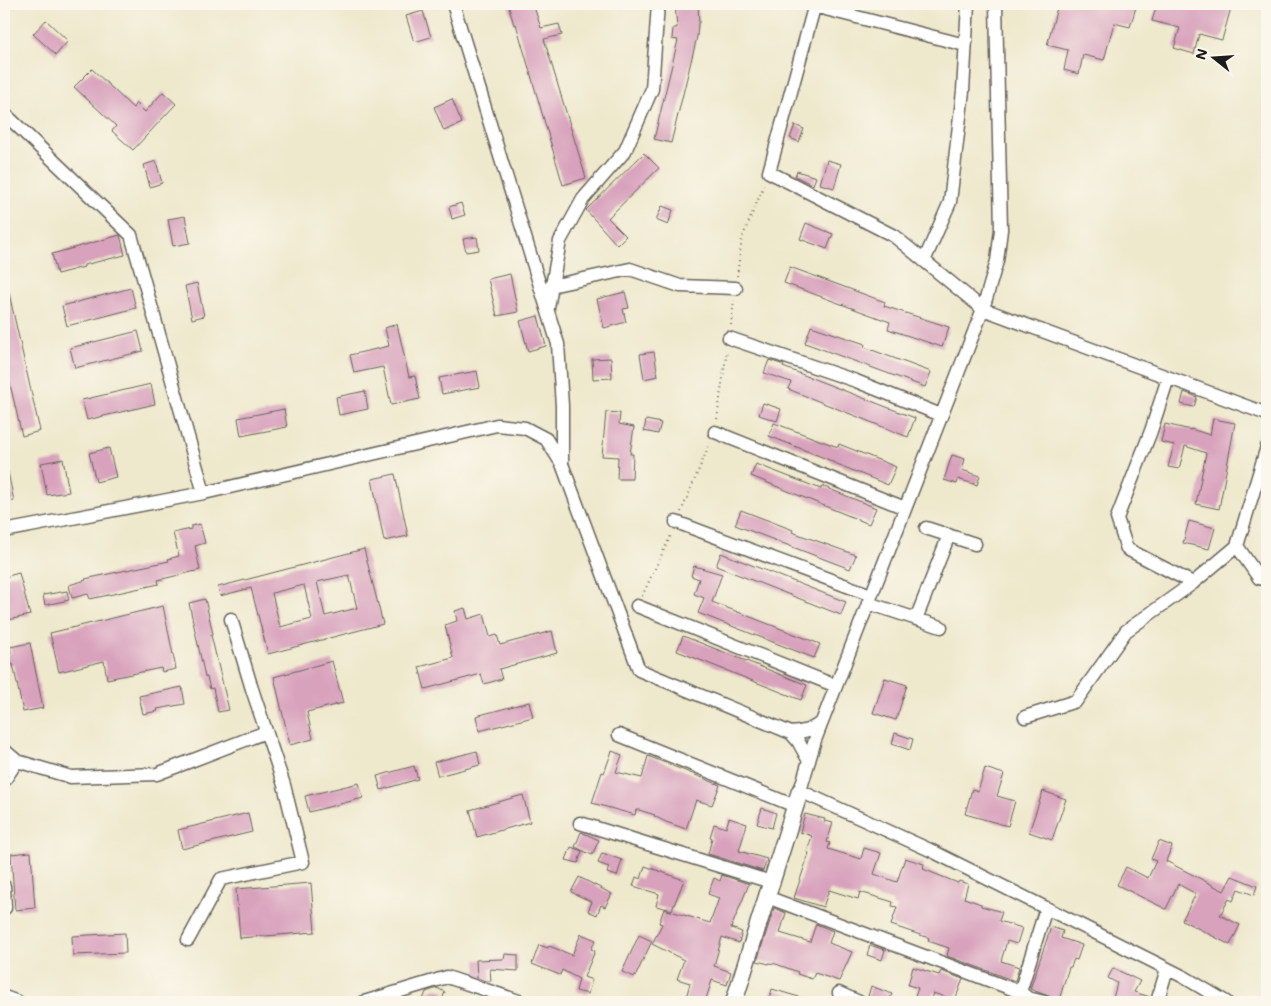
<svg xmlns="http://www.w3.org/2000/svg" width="1271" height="1006" font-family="Mali,sans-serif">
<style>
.building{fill:#d8a1bc;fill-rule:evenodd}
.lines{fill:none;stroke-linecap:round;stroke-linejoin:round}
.minor-casing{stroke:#66635a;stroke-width:15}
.major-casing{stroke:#66635a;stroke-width:19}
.path{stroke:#66635a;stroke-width:2;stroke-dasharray:1 4;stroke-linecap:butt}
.minor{stroke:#fff;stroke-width:12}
.major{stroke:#fff;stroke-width:16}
</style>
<rect width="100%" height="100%" fill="#fbf7ec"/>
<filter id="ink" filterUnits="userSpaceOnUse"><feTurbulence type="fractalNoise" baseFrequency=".02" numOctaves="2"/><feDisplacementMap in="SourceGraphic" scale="10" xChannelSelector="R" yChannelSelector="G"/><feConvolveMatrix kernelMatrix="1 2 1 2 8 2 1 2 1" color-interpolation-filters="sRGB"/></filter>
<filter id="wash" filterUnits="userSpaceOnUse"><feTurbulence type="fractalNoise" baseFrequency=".0096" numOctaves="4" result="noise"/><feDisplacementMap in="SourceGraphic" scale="20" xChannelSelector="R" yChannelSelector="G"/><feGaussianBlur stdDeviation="1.12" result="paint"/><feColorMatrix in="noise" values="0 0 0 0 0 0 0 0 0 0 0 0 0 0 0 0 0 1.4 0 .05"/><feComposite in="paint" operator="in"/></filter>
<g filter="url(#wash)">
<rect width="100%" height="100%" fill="#eee8cc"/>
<g id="blocks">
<path class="building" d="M508,4H533L541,28L559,24L562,35L544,39L586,178L563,185L516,24L514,25Z
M675,4H698L699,23H698L697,37L671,143L654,139L678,40L672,39L673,28H677Z
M1058,4H1137L1130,27L1114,23L1104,60L1083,55L1079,74L1064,70L1068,50L1047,45Z
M1157,4H1232L1222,40L1199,34L1194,54L1174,48L1180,28L1152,21Z
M423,11L431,37L414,42L406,16Z
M46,20L68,41L56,55L33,34Z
M92,69L133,108L136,103L145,112L163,92L176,104L133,150L112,131L116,126L74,87Z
M452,99L462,123L444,131L434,107Z
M795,125L804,129L799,142L790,138Z
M644,153L659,168L608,218L626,236L617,245L586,210Z
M827,160L841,164L834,188L820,184Z
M156,161L162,183L150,187L144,165Z
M797,171L816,177L813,185L795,176Z
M461,203L465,215L452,219L449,207Z
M662,206L673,210L668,225L656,220Z
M185,216L190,243L173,246L168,219Z
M806,223L833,234L827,249L800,239Z
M120,235L125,255L84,265V267L57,274L52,254Z
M477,237L479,250L466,252L463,239Z
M790,267L885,302L884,306L949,327L942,347L888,329L890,322L784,283Z
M510,274L518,312L497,316L488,279Z
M197,283L204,316L192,319L185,286Z
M131,288L136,308L67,326L62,306Z
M4,289H8L40,431L22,436L4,358Z
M625,292L629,308L623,309L626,322L604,328L597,299Z
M538,316L546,346L528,351L520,321Z
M397,324L409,377L415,376L420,399L391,405L383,367L354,373L350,355L389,346L385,328Z
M811,326L865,344L864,347L931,372L925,387L805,343Z
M138,331L143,351L75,368L70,348Z
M654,352L658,376L644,379L640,354Z
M611,358L612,378L593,379L592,359Z
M769,360L784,365L783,367L915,418L908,437L788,389L791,382L764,373Z
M477,371L480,387L442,394L439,378Z
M151,384L155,404L87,420L82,400Z
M365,391L368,409L339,415L336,397Z
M1184,392L1197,397L1194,407L1181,404Z
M763,403L781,409L777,421L759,415Z
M284,409L287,427L241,436L238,418Z
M606,412L620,413L619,424L634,427L630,454H633L632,479H617L618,457L602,456Z
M1213,419L1235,423L1219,509L1196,504L1206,453L1185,446L1179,469L1168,467L1174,445L1161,442L1165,424L1191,430V429L1210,435Z
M646,420L661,423L658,434L644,431Z
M774,423L838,447L839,444L896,467L888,485L832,462V461L769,436Z
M109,448L116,477L96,482L89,453Z
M952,455L965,459L962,470L980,476L977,485L958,479L957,484L944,480Z
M63,459L69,492L47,495L41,463Z
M756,464L821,489L822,486L876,508L869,524L751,476Z
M4,472H8L14,501L4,503Z
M395,474L408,536L384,541L372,479Z
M741,510L793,530L792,532L856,555L850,569L735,525Z
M1189,521L1215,528L1209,549L1183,543Z
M200,524L205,543L195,546L200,570L158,580L159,584L90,599L88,594L72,598L69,585L86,580L85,579L169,561L168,559L179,556L173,533L191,529V526Z
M364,549L383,624L268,654L251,588L220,596L218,587ZM349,575L357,608L325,616L317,582ZM304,585L312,619L280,627L272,593Z
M721,553L846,602L841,615L716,566Z
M694,566L722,574L712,602L820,644L814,658L698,613L704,598L694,594L699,579L691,576Z
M19,573L30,615L4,621V577Z
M67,591L69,600L45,605L43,595Z
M205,599L213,634L211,635L229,710L218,712L213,688L210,689L207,677H205L189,603Z
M163,606L176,669L162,672L161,668L107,679L104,661L59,672L50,633Z
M465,608L468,619L484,614L490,637L497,635L500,645L552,631L557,653L499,669L502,679L484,684L481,674L425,689L419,667L453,658L445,625L457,621L455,611Z
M683,636L807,685L801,700L677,651Z
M30,643L43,708L23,712L13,664L7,666L4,655L11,653L10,647Z
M332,661L343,703L307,712L313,739L290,745L274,677Z
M885,678L907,685L896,720L873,713Z
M182,687L185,704L157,709L158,711L143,714L139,696Z
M529,702L533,717L479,731L476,716Z
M895,733L913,739L910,750L892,744Z
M477,751L480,765L438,776L434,762Z
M612,751L622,755L616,772L642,778L648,756L720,785L712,805L696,800L686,829L666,822L654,816L655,815L639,810H636L635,815L592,803L602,772L604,773Z
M414,766L418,779L381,790L377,776Z
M985,768L1004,774L997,796L1015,801L1008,826L965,814L972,789L978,791Z
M359,783L363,798L309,812L305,796Z
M1043,791L1066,799L1052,840L1029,832Z
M523,795L530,822L477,837L470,810Z
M762,808L776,813L772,828L757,824Z
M248,813L252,832L182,849L178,830Z
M805,814L825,819L824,821L833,823L827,842L830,843L828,849L861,859L864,848L881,853L874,874L897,882L905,858L924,864L923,869L958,883L959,881L968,884L964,898L981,904V906L1002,912L999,921L1022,928L1017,944L1007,941L1001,961L1019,967L1015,981L947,956L949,948L928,941L929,938L891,925L897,907L892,906L893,902L860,892L858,899L829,890L823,907L794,898L809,853L807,852L812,836L800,832Z
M729,818L747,824L739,851L767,859L763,871L708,854L712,838L710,837L714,824L726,828Z
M581,832L599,840L592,855L575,847Z
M1159,841L1172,846L1166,861L1224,891L1232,876L1257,886L1254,895L1238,889L1233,901L1229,899L1220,915L1240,925L1230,945L1182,920L1196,894L1178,884L1166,909L1117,885L1126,867L1148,878L1156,861L1151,859Z
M571,847L582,851L578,863L566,860Z
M31,852L35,908L15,910L11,854Z
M602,853L622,860L617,876L607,873L609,867L598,863Z
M645,866L684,880L672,910L656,906L659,894L633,886L636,877L641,879Z
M722,875L749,884L731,928L742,932L739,943L722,937L714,966L731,972L727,985L712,980L705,1002H685L690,983L677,979L684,960L652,944L662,924L659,923L664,909L710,923L719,898L708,894L714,878L720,881Z
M579,877L612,894L605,907L601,905L597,915L588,911L592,902L571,892Z
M311,883L315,932L240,938L236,889Z
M774,908L786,913L780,933L810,942L816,924L833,931L829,943L852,952L839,981L815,973L812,979L797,974L798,972L776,964L769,963V964L757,961Z
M1051,927L1063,931L1061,938L1082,945L1077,960L1074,959L1071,967H1069L1059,1000L1030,989Z
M125,933L126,953L73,955L72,936Z
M581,934L596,940L591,949L595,951L584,977L592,980L588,994L576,991L579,979L562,970L560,975L532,964L539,945L548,948L549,946L572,955Z
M639,935L652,941L635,977L622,972Z
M870,945L885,950L882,960L867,955Z
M505,954L518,955V971L490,969L491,981H485L477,978L476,960L504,959Z
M913,967L939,975L941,971L963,979L955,1000L933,993L930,1002H913L918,988L908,985Z
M1113,968L1140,981L1134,992L1150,997L1149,1002H1112L1117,983L1108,978Z
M871,986L892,994L889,1002H872L867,1000Z
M437,988L445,992L441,1002H422L426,992Z
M772,989L809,1000L808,1002H768Z"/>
</g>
</g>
<g filter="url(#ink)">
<use href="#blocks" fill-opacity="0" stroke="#66635a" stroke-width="1"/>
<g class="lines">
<g class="minor-casing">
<path id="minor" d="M453,4L558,344L562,406V464
M815,4L769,172L894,236L983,309L1267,414
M996,4L1001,230L997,261L983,309L815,740L800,791L930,850L1184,977L1226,1002
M814,6L965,45
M4,113L131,235L204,493
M924,261L950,202L963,91L968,4
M551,286L630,269L680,286L736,288
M548,308L560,241L583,199L625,151L652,89L658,4
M729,338L856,381L941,415
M1168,378L1151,431L1117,518L1127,549L1193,583
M715,432L905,508
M676,522L871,595
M926,528L975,544
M4,531L204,493L497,425L525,428L546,439L562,464L639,670L791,733L798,741L809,761
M1237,546L1259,578L1267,580
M868,603L941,627
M637,606L836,686
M916,619L949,535
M1025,717L1076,701L1126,631L1193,583L1237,546L1267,447
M791,733C804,732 811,730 821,723
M619,735L795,806
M4,750L17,761L4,781
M17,761L71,777L157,774L266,732
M580,823L771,882
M4,886L5,908
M767,897L1020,992L1028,998L1044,1002
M188,940L221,879L303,862L284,785L252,689L231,619
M839,993L859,1002
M4,997L18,1002
M364,1002L447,977L522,1002
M1017,1002L1046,908
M1157,1002L1167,969"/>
</g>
<g class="major-casing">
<path id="major" d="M734,1002L800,791"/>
</g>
<path class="path" d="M737,276L742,238L765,183
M731,325L734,300
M717,419L727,350
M681,512L710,443
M642,596L672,533"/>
<use href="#minor" class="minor"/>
<use href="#major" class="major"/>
</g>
</g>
<rect width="1271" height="1006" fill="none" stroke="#fbf7ec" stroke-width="20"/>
<g transform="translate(1214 58) rotate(287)" stroke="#fbf7ec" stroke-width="4" paint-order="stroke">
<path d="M0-4L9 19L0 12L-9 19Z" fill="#1c1c1c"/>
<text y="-8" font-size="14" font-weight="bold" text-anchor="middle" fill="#1c1c1c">N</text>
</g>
</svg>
